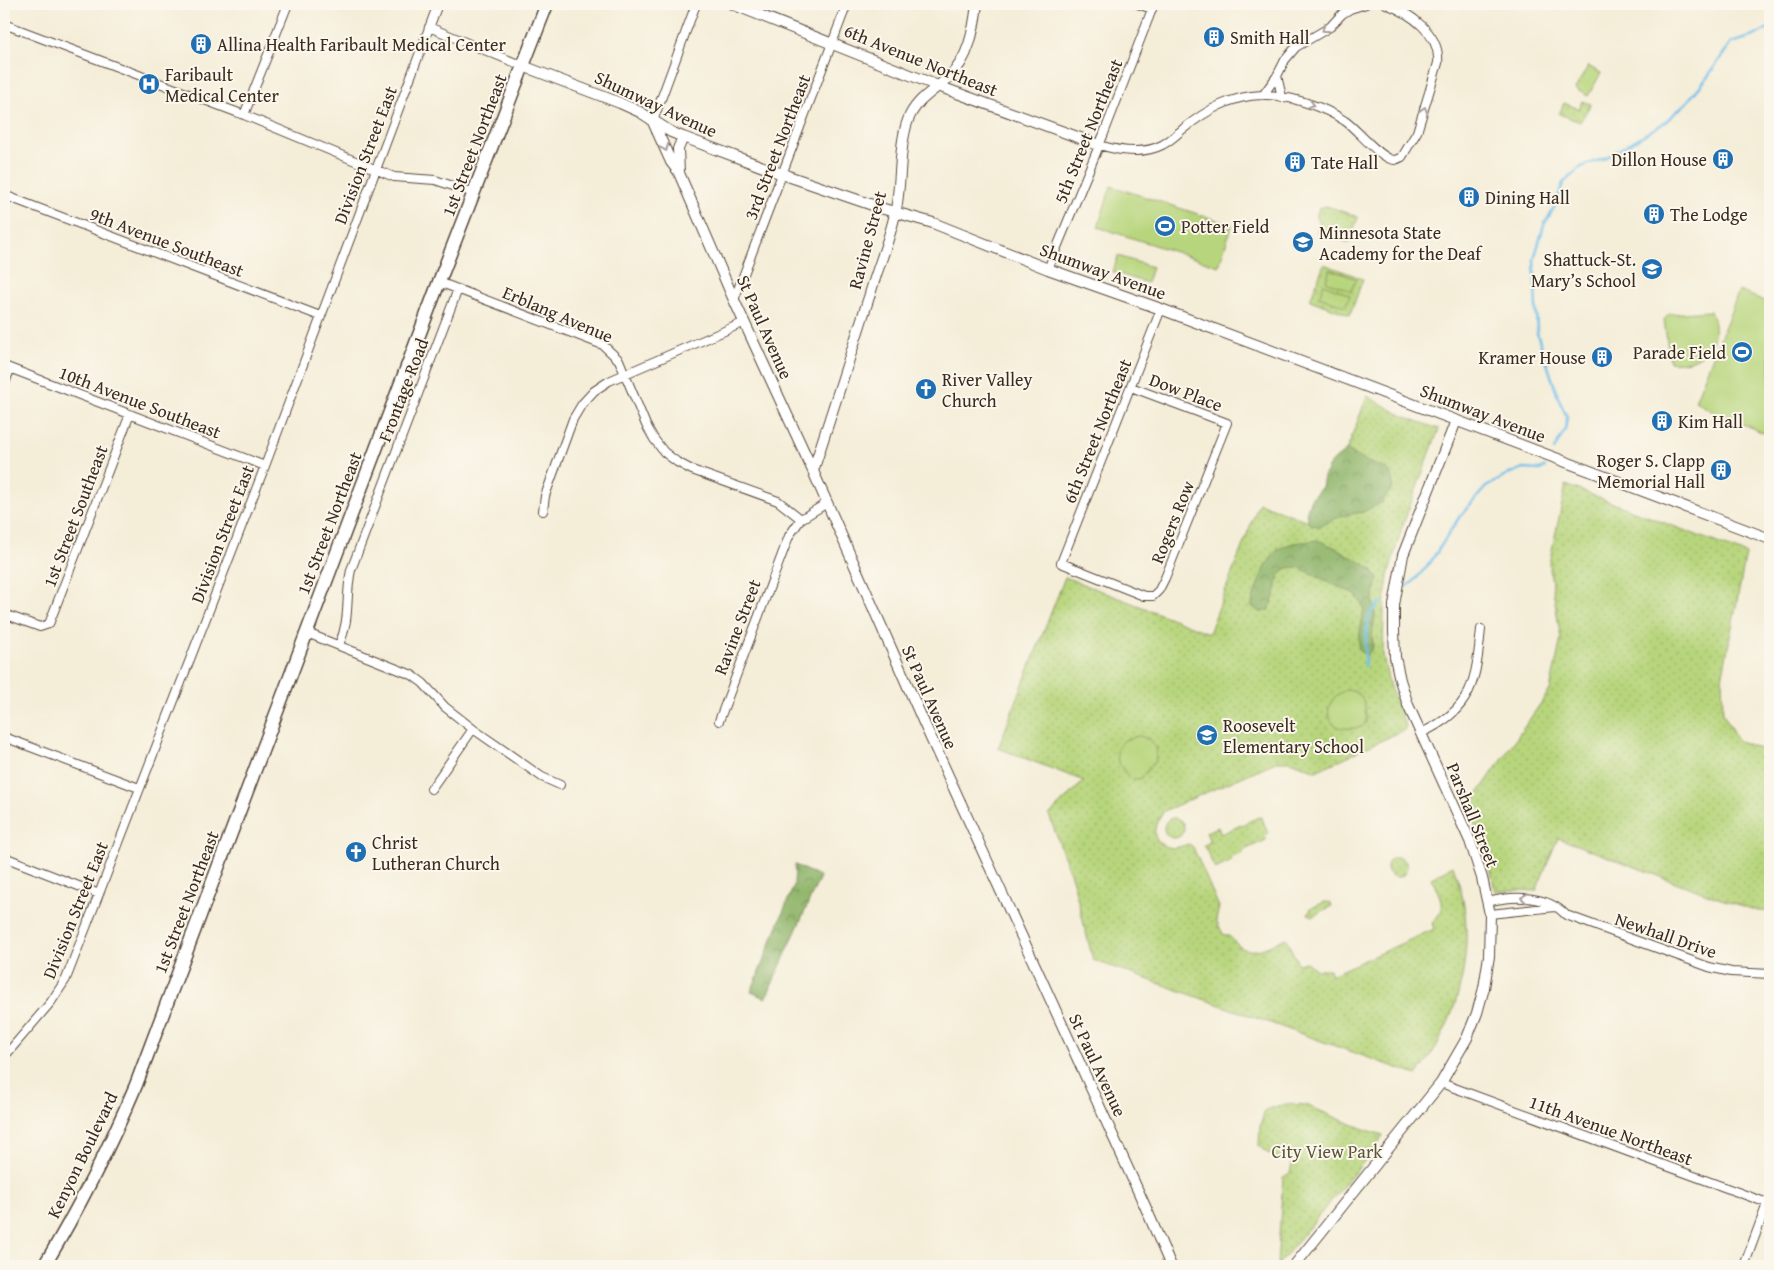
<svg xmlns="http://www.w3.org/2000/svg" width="1774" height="1270" font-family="'Gentium Book Plus',serif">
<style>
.green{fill:url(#green-dots);stroke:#79804d}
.forest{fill:url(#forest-crowns);stroke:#667045}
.pitch{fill:#b7d57c;stroke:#79804d}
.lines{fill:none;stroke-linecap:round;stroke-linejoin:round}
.stream{stroke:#70c0eb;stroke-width:2.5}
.minor-casing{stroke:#57473a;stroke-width:10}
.tertiary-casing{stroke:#57473a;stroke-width:12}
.primary-casing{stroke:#57473a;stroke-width:15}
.minor{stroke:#fff;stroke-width:8}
.tertiary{stroke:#fff;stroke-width:10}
.primary{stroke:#fff;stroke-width:12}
.oneway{stroke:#a79f9a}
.labels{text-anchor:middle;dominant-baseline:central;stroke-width:4;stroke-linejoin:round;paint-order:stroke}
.poi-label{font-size:18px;fill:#3b2a1e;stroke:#fbf7ec;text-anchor:start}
.street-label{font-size:18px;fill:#3b2a1e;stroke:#fbf7ec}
.park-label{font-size:18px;fill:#5a5536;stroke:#fbf7ec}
</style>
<defs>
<pattern id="green-dots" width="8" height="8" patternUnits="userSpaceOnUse" patternTransform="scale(1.25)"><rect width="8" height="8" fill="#b7d57c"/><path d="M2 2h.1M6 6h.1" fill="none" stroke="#9eb76b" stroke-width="1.8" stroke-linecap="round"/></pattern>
<pattern id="forest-crowns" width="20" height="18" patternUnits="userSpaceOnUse" patternTransform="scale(1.25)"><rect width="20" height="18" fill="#91b66c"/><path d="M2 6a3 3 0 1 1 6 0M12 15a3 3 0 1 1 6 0" fill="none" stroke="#789458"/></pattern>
</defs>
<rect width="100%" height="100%" fill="#fbf7ec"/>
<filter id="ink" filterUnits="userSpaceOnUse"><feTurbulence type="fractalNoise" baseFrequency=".02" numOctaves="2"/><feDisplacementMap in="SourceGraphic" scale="10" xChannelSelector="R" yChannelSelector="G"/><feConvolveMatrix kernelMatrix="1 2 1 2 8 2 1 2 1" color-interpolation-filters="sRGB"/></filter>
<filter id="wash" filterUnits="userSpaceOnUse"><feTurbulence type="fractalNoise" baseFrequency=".0096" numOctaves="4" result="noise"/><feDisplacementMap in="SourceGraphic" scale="20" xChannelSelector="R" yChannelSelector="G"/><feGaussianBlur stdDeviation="1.12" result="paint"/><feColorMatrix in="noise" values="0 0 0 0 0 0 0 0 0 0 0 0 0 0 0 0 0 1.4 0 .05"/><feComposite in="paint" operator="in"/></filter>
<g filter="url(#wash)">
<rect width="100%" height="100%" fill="#f4edd8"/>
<path class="green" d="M1582,101L1591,104L1580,122L1559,114L1564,103L1579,109Z
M1327,206L1358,217L1349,243L1317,232L1320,223L1316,217L1319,208Z
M1324,264L1363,279L1350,315L1310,300Z
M1367,396L1403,416L1439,429L1402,527L1388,576L1384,606L1383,655L1389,684L1406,727L1404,730L1316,771L1291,761H1278L1164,811C1154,823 1148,842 1168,847C1175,849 1182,846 1188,844L1193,847L1219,907L1216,920L1223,934C1232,936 1233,941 1239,946C1254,957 1272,944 1286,938L1298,964L1306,962L1317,970L1330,969L1331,975L1434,929L1432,923C1449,907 1439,895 1431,878L1453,866C1481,934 1462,1019 1417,1075L1093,960L1073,881L1049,815L1084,781L998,748L1065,577L1209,633L1259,503L1319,525Z
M1566,485L1746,554L1722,679L1723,713L1737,740L1770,753V911H1758L1715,897L1558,838L1536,891L1519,890L1495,891C1490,861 1480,835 1468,808L1550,690L1561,639L1549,564Z
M1259,817L1262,818L1268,834L1265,836L1266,840L1242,851L1243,853L1231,858L1232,861L1215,869L1204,845L1210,842L1206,832L1218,827L1221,834Z
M1164 828a10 10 0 1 1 20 0a10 10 0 1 1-20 0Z
M1387 867a10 10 0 1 1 20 0a10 10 0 1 1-20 0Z
M1325,902L1331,903L1332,906L1313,916L1308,914L1311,908Z
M1286,1104L1306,1105L1361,1128L1383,1135L1375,1148L1277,1266L1283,1177L1290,1173L1293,1160C1279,1159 1270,1157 1259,1146L1260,1127L1265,1110Z"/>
<path class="forest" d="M1347,450C1354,454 1361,459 1368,462C1384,469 1392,466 1393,487L1382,502L1363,512L1341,516L1320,526L1311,525L1308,521L1306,513L1311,498L1322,487C1325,466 1331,462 1347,450Z
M1317,540L1336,548L1372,569L1378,580L1373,598L1375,616L1372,634L1373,647L1367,655L1359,651V640L1364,608L1356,595L1298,567L1287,568L1279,575L1275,594L1269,610L1259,612L1252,606C1253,592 1268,557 1279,549C1290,542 1305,542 1317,540Z
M795,865L820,877L766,998L751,992L794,885Z"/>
<path class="pitch" d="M1588,66L1601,73L1588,96L1575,89Z
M1111,186L1232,225L1219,266L1098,227Z
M1118,256L1152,267L1147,283L1113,272Z
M1330,269L1356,279L1351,291L1326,281Z
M1324,284L1350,295L1345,306L1319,296Z
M1739,291L1770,303V416L1764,433L1713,412L1695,401Z
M1710,311C1724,342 1703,366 1670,362L1664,320L1669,314Z
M1346,690C1366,692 1365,704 1366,722L1362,727C1356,728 1348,729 1342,728C1321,722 1326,697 1346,690Z
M1140,736L1150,740L1157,749L1155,761L1140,779H1132C1112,762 1109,739 1140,736Z"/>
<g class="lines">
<path class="stream" d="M1554,450L1565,430L1567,417L1559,400L1537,333L1534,259L1544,225L1556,204L1563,183L1581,167L1605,158L1664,123L1687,102L1706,79L1731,43L1754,36L1770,27
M1400,590L1413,582L1430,563L1460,516L1486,487L1511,473L1524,469L1540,470L1545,467
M1365,666C1365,654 1365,620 1372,611C1375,608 1378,605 1381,602"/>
</g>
</g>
<g filter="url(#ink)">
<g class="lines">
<g class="minor-casing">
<path id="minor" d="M1138,4L1152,9
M4,24L244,115L394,177L435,180L474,193
M429,27L523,66
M1277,76L1282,97
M1263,95L1277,76L1285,60L1296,47L1330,27L1342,14L1350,9L1366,4
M244,115L288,4
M653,121L696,4
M1099,145C1119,151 1143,155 1162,145C1170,141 1177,134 1183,129C1207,110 1231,96 1262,95C1286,94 1325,107 1345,121C1357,129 1381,160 1395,160C1398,159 1400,158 1402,157L1417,132L1438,63C1441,34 1410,13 1386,4
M4,195L320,316
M1048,269L1103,136L1154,4
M439,282L603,345L619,360L646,425L654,439L664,452L677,462L692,470L778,501L801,519
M734,300L847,4
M4,366L265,466
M4,386L10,369
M1131,387L1227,423L1165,578L1159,590L1153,596H1144L1061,563L1161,309
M543,511L545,496L573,419L582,404L594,391L609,381L745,322
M4,614L40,627L49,624L130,414
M307,633L412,675L423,683L445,707L473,729L542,777L560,785
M339,645C351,618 345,598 351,570L458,289
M719,721L789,536L801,519L827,503
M1421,733C1473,710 1476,680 1481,629
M4,737L139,788
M431,789L473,729
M4,857L99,894
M1488,902C1514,895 1547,895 1566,915L1709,967L1731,972L1770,974
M1490,914L1555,907
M4,1057L51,1002L66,979L265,466L438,4
M1441,1083L1770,1204
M1744,1266L1767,1204"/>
</g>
<g class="tertiary-casing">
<path id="tertiary" d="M732,4L938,86L1099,145
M523,66L620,103L640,112L671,132L683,137L782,174L884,209L933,223L1048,269L1161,309L1770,539
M653,122L671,162L678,171
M683,137L678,149L679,173L734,300L813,471L924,723L1145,1206L1171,1266
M813,471C832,412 851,353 870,294C878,267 889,241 895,214C902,185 898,147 908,120C916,99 934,91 949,77C969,59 974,29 977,4
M1294,1266L1441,1083L1467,1038L1477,1013L1484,988L1489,956L1490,914L1482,878L1470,841L1408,705L1400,680L1395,657L1394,631V605L1403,555L1456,421"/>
</g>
<g class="primary-casing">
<path id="primary" d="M44,1266C79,1208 109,1148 136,1085L439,282L547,4"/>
</g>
<use href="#minor" class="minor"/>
<use href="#tertiary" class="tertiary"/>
<use href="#primary" class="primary"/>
</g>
<defs><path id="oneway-chevron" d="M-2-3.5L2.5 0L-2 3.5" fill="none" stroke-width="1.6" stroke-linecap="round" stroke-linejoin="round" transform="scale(1.25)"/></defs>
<g class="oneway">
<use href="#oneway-chevron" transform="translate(1325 29) rotate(146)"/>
<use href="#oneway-chevron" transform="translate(1311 104) rotate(15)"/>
<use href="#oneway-chevron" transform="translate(1424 110) rotate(-73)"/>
<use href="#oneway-chevron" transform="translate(665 148) rotate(67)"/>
<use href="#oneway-chevron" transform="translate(1524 898) rotate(-175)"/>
</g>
</g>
<defs>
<g id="building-disc" transform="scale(1.125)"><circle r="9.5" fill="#1f6fb2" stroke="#fbf7ec"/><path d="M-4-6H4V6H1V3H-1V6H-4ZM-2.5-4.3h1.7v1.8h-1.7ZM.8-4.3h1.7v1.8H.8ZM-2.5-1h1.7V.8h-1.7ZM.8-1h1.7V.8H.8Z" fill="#fff"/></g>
<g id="hospital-disc" transform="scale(1.125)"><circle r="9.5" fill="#1f6fb2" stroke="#fbf7ec"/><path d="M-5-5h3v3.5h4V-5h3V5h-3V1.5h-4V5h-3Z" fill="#fff"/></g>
<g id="stadium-disc" transform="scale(1.125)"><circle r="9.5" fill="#1f6fb2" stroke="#fbf7ec"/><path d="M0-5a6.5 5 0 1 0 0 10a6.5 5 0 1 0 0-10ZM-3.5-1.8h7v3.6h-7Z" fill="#fff"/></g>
<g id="school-disc" transform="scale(1.125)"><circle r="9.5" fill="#1f6fb2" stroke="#fbf7ec"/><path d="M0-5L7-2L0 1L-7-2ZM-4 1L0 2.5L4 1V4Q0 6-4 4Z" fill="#fff"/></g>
<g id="church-disc" transform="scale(1.125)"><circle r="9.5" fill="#1f6fb2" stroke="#fbf7ec"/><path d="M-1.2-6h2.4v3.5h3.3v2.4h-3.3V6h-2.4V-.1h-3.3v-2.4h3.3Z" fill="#fff"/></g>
</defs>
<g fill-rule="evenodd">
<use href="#building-disc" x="1214" y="37"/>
<use href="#building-disc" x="201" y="44"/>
<use href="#hospital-disc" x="149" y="84"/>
<use href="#building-disc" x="1723" y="159"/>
<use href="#building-disc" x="1295" y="162"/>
<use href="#building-disc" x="1469" y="197"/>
<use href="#building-disc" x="1654" y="214"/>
<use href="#stadium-disc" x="1165" y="226"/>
<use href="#school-disc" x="1303" y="242"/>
<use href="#school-disc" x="1652" y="269"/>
<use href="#stadium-disc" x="1742" y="352"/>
<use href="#building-disc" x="1602" y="357"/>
<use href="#church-disc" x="926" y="389"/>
<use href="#building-disc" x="1662" y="421"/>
<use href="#building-disc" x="1721" y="470"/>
<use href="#school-disc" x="1207" y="735"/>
<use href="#church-disc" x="356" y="852"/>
</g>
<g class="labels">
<g class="poi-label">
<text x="1230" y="37">Smith Hall</text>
<text x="217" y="44">Allina Health Faribault Medical Center</text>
<text x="165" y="74">Faribault<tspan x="165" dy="21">Medical Center</tspan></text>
<text x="1707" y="159" text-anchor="end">Dillon House</text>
<text x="1311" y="162">Tate Hall</text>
<text x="1485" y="197">Dining Hall</text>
<text x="1670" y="214">The Lodge</text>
<text x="1181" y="226">Potter Field</text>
<text x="1319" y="232">Minnesota State<tspan x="1319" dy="21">Academy for the Deaf</tspan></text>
<text x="1636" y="259" text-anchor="end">Shattuck-St.<tspan x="1636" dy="21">Mary’s School</tspan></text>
<text x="1726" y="352" text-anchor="end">Parade Field</text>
<text x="1586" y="357" text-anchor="end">Kramer House</text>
<text x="942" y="379">River Valley<tspan x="942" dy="21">Church</tspan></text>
<text x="1678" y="421">Kim Hall</text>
<text x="1705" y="460" text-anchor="end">Roger S. Clapp<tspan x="1705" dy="21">Memorial Hall</tspan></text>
<text x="1223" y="725">Roosevelt<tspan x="1223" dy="21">Elementary School</tspan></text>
<text x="372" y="842">Christ<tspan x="372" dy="21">Lutheran Church</tspan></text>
</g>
<g class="street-label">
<text transform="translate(921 60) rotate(22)">6th Avenue Northeast</text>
<text transform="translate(656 104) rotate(25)">Shumway Avenue</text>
<text transform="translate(1088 131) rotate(-68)">5th Street Northeast</text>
<text transform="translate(474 145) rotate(-69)">1st Street Northeast</text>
<text transform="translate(777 147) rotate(-69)">3rd Street Northeast</text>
<text transform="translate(365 155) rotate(-69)">Division Street East</text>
<text transform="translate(867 240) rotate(-75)">Ravine Street</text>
<text transform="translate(167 242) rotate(21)">9th Avenue Southeast</text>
<text transform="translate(1103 271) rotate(20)">Shumway Avenue</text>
<text transform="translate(558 314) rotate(23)">Erblang Avenue</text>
<text transform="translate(765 327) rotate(66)">St Paul Avenue</text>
<text transform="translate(403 390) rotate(-69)">Frontage Road</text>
<text transform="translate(1186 392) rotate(21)">Dow Place</text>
<text transform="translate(140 402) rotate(21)">10th Avenue Southeast</text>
<text transform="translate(1483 413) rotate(21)">Shumway Avenue</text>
<text transform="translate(1097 431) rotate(-68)">6th Street Northeast</text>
<text transform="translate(75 516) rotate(-69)">1st Street Southeast</text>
<text transform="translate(1172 522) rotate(-68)">Rogers Row</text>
<text transform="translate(329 523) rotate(-69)">1st Street Northeast</text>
<text transform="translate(222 534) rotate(-69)">Division Street East</text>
<text transform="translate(737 627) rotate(-69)">Ravine Street</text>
<text transform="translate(930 697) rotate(66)">St Paul Avenue</text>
<text transform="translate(1473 815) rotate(68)">Parshall Street</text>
<text transform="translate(186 902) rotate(-69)">1st Street Northeast</text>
<text transform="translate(75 910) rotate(-68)">Division Street East</text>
<text transform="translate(1666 935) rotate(19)">Newhall Drive</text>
<text transform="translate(1098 1065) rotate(65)">St Paul Avenue</text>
<text transform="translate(1611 1130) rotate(20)">11th Avenue Northeast</text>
<text transform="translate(82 1155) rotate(-64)">Kenyon Boulevard</text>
</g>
<g class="park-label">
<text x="1327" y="1151">City View Park</text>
</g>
</g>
<rect width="1774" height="1270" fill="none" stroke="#fbf7ec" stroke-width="20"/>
</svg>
